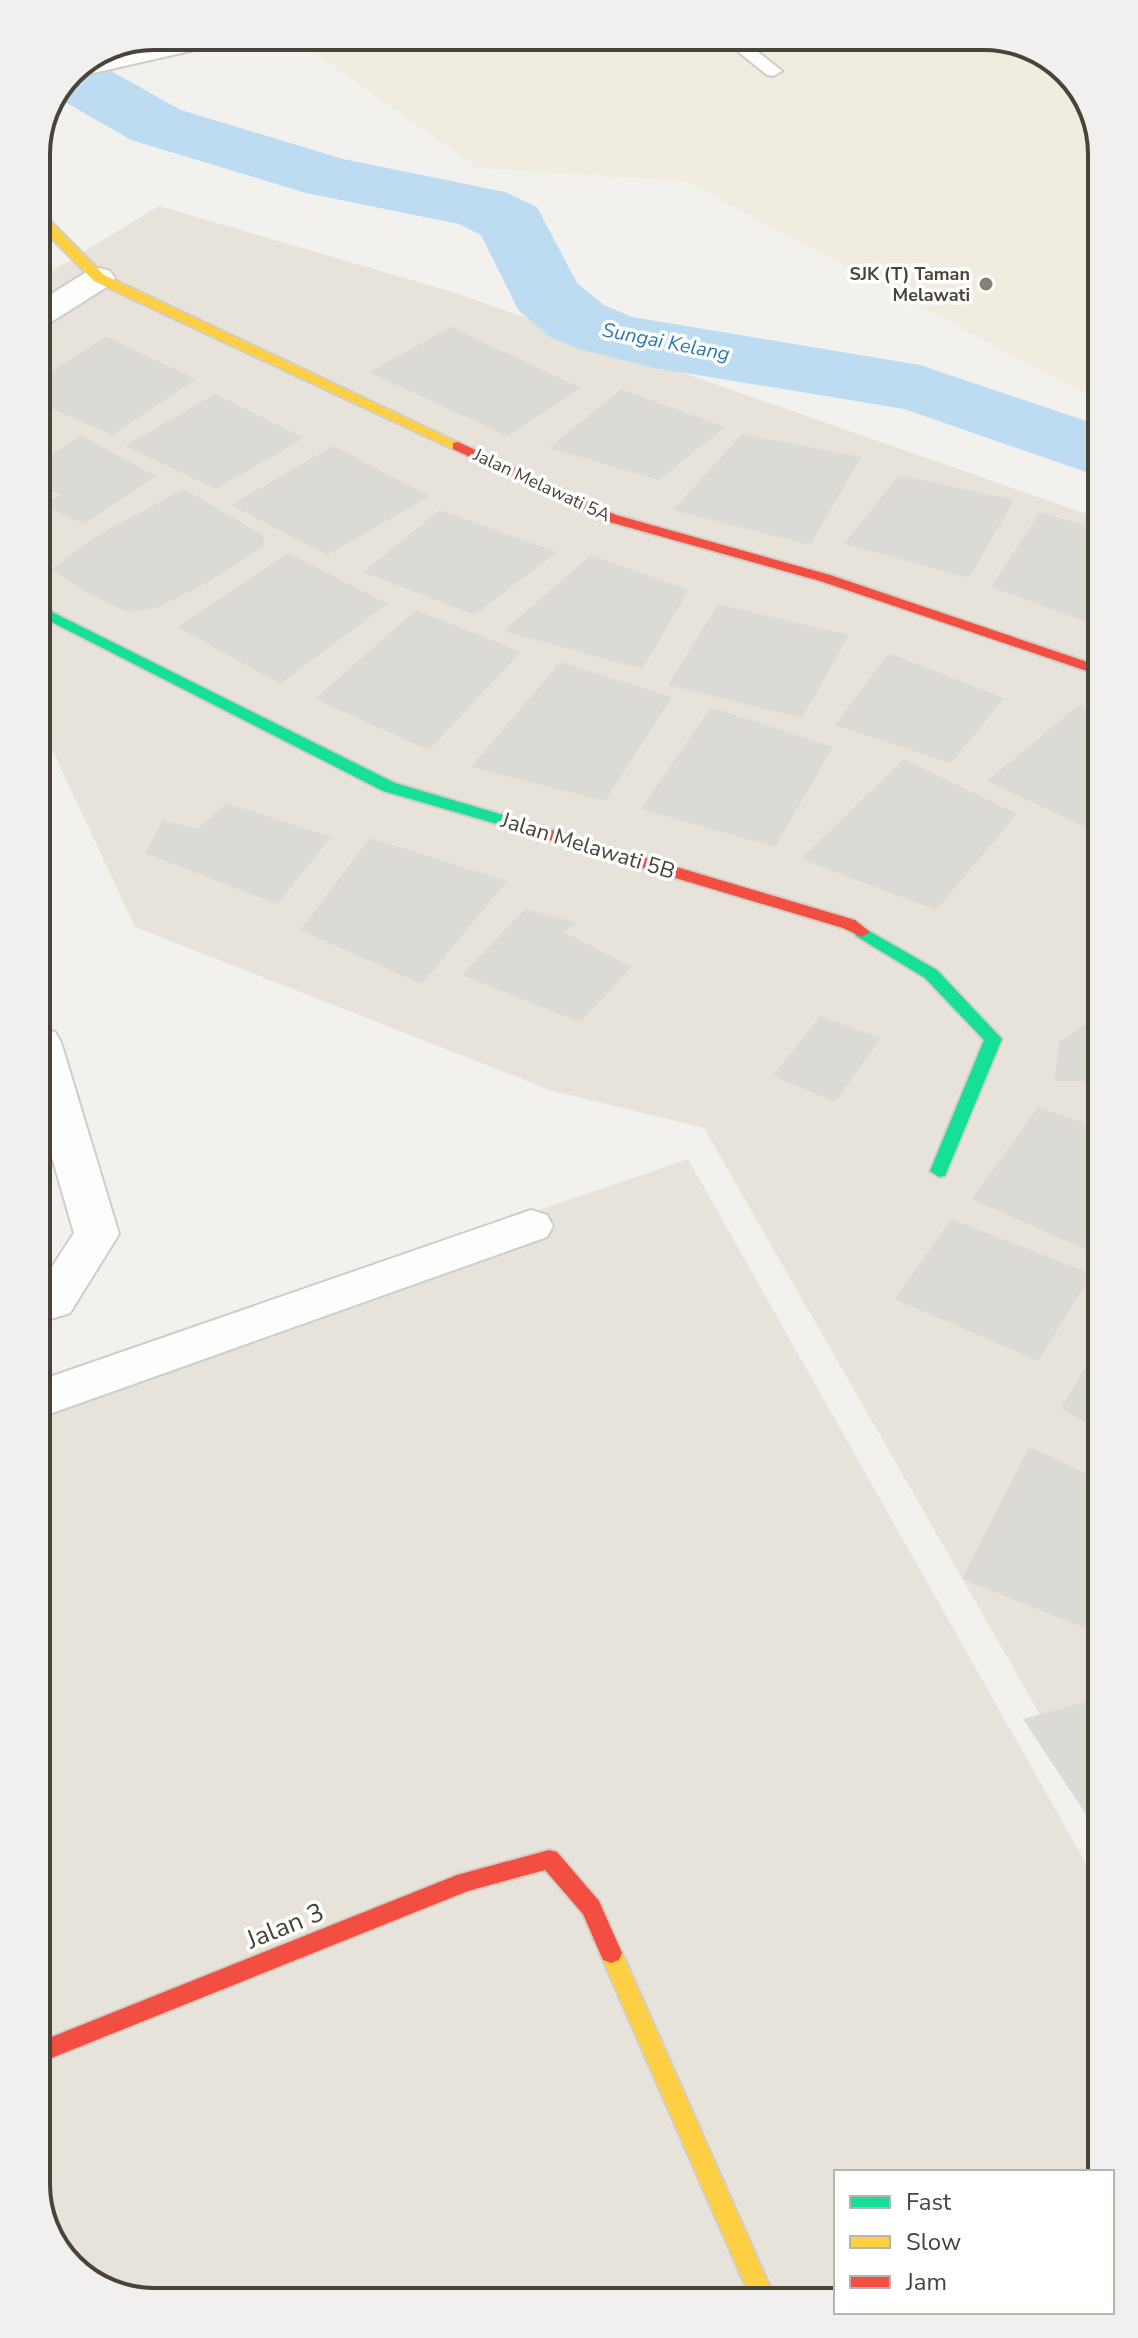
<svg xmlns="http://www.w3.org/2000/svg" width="1138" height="2338" font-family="'Nunito Sans',sans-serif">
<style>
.residential{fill:#e7e3da}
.education{fill:#f0ecdf}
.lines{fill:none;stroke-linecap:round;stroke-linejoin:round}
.river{fill:#bddcf1;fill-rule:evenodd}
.building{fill:#dcdad5}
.lane-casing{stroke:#cfcdc9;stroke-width:4}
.street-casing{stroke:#cfcdc9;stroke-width:4}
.fast-casing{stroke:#d2cec4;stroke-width:4}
.slow-casing{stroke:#d2cec4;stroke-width:4}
.jam-casing{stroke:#d2cec4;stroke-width:4}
.lane{fill:#fdfdfc;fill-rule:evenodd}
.street{fill:#fdfdfc;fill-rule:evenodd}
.fast{fill:#16e098;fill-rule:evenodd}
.slow{fill:#ffcf43;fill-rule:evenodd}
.jam{fill:#f24e42;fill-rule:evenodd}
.poi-dot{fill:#858077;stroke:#fff;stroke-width:3}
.labels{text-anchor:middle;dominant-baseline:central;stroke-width:7;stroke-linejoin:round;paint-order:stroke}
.far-poi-label{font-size:18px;font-weight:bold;fill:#4a4338;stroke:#fff;text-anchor:end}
.far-street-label{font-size:18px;fill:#4a4338;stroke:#fff}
.far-water-label{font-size:20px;font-style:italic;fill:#2b79b2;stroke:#fff}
.street-label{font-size:22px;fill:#4a4338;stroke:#fff}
.near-street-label{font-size:26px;fill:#4a4338;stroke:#fff}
.rim{fill:none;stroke:#4a4338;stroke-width:4}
</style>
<rect width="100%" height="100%" fill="#f2f1ed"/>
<path class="residential" d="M159,206L452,292L1095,517L1100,1819L704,1128L550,1090L135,927L39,721L37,280Z
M688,1159L1101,1890L1102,2172H836V2295L147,2302L82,2278L45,2229L41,1381Z"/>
<path class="education" d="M313,36H992L1040,54L1060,66L1093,109L1094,386L1081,392L685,181L478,168L296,40Z"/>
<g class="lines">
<path class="river" d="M93,61L181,110L343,159L505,192L537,207L577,283L604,305L632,317L920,365L1095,424V475L904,409L655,368L579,349L550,337L519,311L481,235L459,224L306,193L131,140L58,98L71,70Z"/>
</g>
<path class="building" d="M451,327L581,388L507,436L369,372Z
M106,337L196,379L112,435L37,402V380Z
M621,389L725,427L659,480L549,448Z
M215,394L304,438L216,489L125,446Z
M742,434L861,457L810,545L673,510Z
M80,435L156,476L84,524L42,505L60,495L38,485V465Z
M333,446L430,496L327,555L231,505Z
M899,475L1014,500L969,578L844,544Z
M184,489L264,536L263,547L201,586L156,608L128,612L82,590L52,569L98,535Z
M440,510L557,552L475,615L363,572Z
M1040,512L1095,529V625L991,587Z
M288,553L388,604L280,684L177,627Z
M591,555L689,590L642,669L503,631Z
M718,604L849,635L802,718L668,685Z
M416,610L521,652L429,750L315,699Z
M889,653L1004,698L951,763L835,725Z
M560,662L672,697L605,801L471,767Z
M1079,705L1096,713V832L987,781Z
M711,707L833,747L775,847L641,809Z
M904,759L1017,814L936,910L801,859Z
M226,803L331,837L277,904L145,853L163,820L198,829Z
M370,838L507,881L422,984L300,930Z
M525,909L579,923L562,931L632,967L580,1022L462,975Z
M820,1016L881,1038L835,1102L773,1076Z
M1094,1019H1097V1081H1054L1059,1042Z
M1038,1107L1098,1128V1255L972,1199Z
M951,1219L1092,1274L1038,1361L895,1299Z
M1098,1345L1099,1429L1061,1409Z
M1029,1447L1099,1479L1100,1634L962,1579Z
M1100,1698V1770L1101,1837L1023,1719Z"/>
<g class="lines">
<g class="lane-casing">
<path id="lane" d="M719,36H738L782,71L773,76L767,75Z"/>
</g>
<g class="street-casing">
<path id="street" d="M183,36H234L230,42L67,79L71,70L115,52Z
M99,268L110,271L115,278L110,285L48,324L37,327V303L88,271Z
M40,1028L55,1032L61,1042L119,1234L70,1313L41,1322V1284L74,1233L40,1116Z
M531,1210L547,1215L553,1226L547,1237L41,1417V1380Z"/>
</g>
<g class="fast-casing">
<path id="fast" d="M38,605L395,783L544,827L546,831L538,836L383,791L38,615Z
M862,927L937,970L1002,1039L945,1176L939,1177L930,1171L984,1040L925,978L856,936L854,932L856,928Z"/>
</g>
<g class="slow-casing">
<path id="slow" d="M37,212L42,213L104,275L465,446L458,450L453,449L94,281L37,223Z
M611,1943L619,1946L622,1953L774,2296H750L600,1953L603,1946Z"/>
</g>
<g class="jam-casing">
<path id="jam" d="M458,442L616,515L830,575L1096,665V674L820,581L606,521L453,449V443Z
M538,826L855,920L870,932L862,937L843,928L532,835L530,831Z
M549,1850L557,1852L599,1901L622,1953L619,1960L611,1963L603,1960L583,1914L545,1870L468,1891L44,2061V2040L457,1875Z"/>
</g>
<use href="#lane" class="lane"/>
<use href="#street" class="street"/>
<use href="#fast" class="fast"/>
<use href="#slow" class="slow"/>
<use href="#jam" class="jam"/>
</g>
<circle class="poi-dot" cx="986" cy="284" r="8"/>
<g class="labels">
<g class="far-poi-label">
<text x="970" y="274">SJK (T) Taman<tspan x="970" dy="21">Melawati</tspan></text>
</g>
<g class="far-street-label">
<text transform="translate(542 485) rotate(25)">Jalan Melawati 5A</text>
</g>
<g class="far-water-label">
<text transform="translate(666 342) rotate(11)">Sungai Kelang</text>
</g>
<g class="street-label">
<text transform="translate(588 846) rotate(17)">Jalan Melawati 5B</text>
</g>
<g class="near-street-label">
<text transform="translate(285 1926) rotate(-22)">Jalan 3</text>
</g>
</g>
<path d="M0 0H1138V2338H0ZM154 50H984A104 104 0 0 1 1088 154V2184A104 104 0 0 1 984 2288H154A104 104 0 0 1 50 2184V154A104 104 0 0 1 154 50Z" fill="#f1f0ef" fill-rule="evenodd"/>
<path class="rim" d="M154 50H984A104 104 0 0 1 1088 154V2184A104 104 0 0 1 984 2288H154A104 104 0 0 1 50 2184V154A104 104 0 0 1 154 50Z"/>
<rect x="834" y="2170" width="280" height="144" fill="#ffffff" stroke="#b7b4af" stroke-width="2"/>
<rect x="850" y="2196" width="40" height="12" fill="#16e098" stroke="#b7b4af" stroke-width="2"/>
<text x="906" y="2210" font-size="24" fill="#4a4338">Fast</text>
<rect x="850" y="2236" width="40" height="12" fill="#ffcf43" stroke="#b7b4af" stroke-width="2"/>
<text x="906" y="2250" font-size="24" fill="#4a4338">Slow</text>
<rect x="850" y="2276" width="40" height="12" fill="#f24e42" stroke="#b7b4af" stroke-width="2"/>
<text x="906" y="2290" font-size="24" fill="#4a4338">Jam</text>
</svg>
